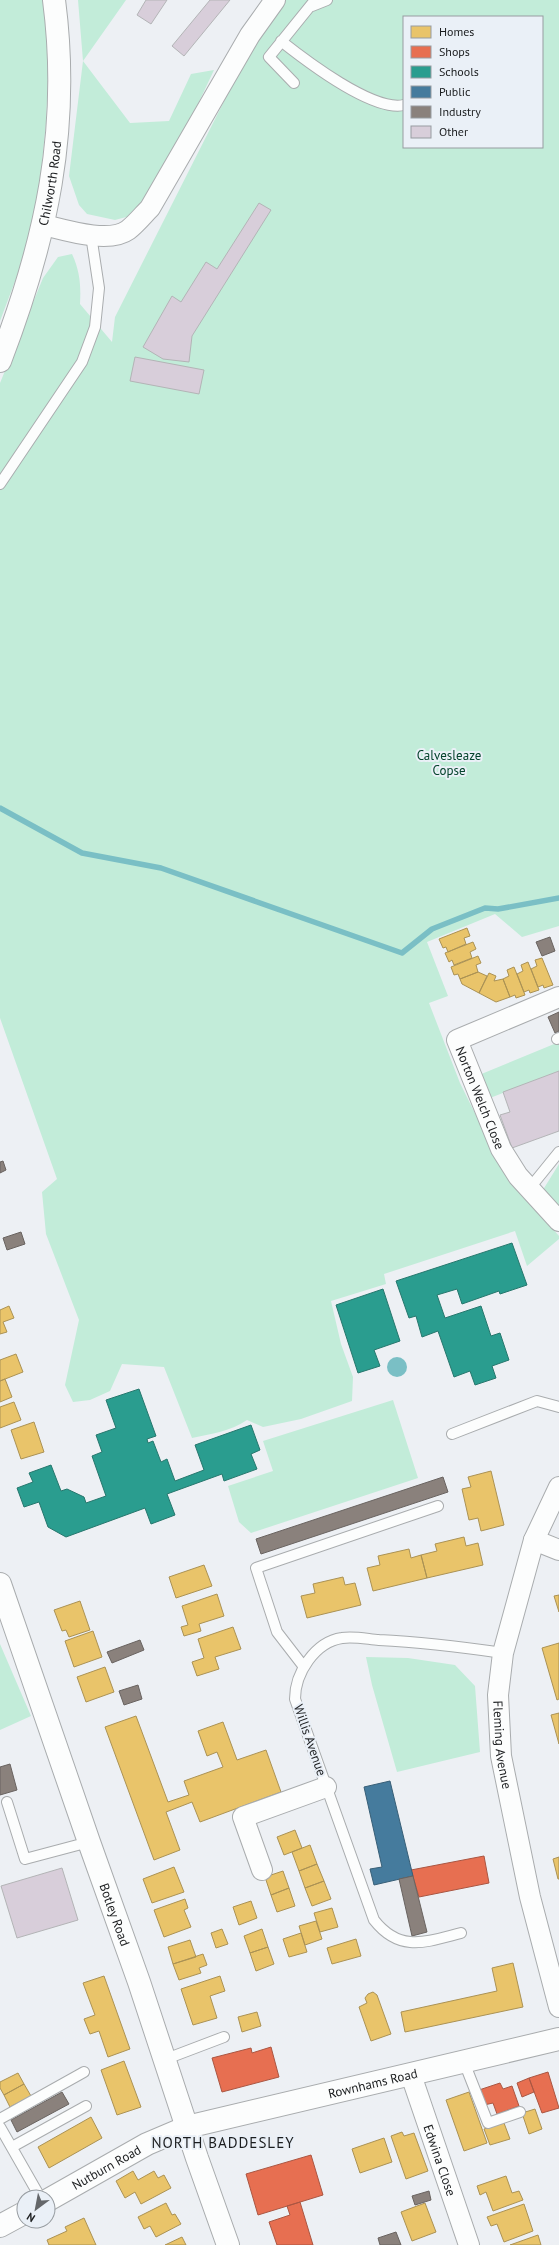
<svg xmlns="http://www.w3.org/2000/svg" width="559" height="2245" font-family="'PT Sans',sans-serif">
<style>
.green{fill:#c2ecd9;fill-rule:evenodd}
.water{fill:#7abfc5}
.homes{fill:#e9c46a;stroke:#ab9254}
.shops{fill:#e76f51;stroke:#aa5642}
.schools{fill:#2a9d8f;stroke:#26776d}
.public{fill:#457b9d;stroke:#385f77}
.industry{fill:#8a817c;stroke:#696360}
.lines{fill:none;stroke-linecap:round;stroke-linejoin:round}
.stream{stroke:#7abfc5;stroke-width:5.5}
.building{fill:#d8ceda;stroke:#b3b4b6}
.lane-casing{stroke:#a9acae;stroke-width:12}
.street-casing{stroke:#a9acae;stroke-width:22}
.secondary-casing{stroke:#a9acae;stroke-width:24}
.primary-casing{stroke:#a9acae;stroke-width:24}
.lane{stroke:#fcfdfd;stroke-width:10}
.street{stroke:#fcfdfd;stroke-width:20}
.secondary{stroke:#fcfdfd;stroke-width:22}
.primary{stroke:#fcfdfd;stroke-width:22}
.labels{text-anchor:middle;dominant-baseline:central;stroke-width:4;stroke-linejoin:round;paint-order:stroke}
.street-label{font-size:13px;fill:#1b1d1f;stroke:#eaf0f7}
.park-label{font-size:13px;fill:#04432c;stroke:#eaf0f7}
.quarter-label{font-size:15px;letter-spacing:1px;fill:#1b1d1f;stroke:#eaf0f7}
</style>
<rect width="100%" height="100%" fill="#edf0f4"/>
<path class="green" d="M0,0H44L50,33L46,122L38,203L17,276L0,321Z
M78,0H126L83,61L130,123L169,121L191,74L214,70L198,104L147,196L130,216L115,220L87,214L79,205L69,176L83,61Z
M282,0H559V926L522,937L495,914L427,942L448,996L429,1003L460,1083L505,1174L559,1236V1239L527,1266L515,1231L384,1274L386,1284L331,1301L341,1344L353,1377L352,1401L301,1419L263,1427L247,1420C231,1431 211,1434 192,1438L164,1367L122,1364L110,1391L90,1400L73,1402L65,1385L79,1320L46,1234L42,1192L57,1179L0,1018V383L43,278L58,257L72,254C80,271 81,286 80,304L112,342L115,317L259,32ZM404,17H542V147H404Z
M559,1042V1071L490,1098L479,1075Z
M559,1164V1213L541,1193Z
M393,1400L418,1478L251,1533L239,1522L228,1486L273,1471L263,1441Z
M0,1644L31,1716L0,1730Z
M366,1657L408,1658L455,1665L475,1686L480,1752L397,1772L372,1685Z"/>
<path class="water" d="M387 1367a10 10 0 1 1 20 0a10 10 0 1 1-20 0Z"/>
<path class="homes" d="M467,928L470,936L464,938L466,944L448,952L446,947L443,948L439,939Z
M473,942L476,949L470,952L472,958L454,965L452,960L449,962L445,953Z
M478,956L481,963L476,965L478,972L460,979L458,974L454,975L451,967Z
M542,958L553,985L544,988L543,985L538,987L531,969L537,966L535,960Z
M528,962L539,990L530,993L529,990L524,992L517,974L523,971L521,965Z
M514,967L525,995L516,998L515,995L510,997L503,979L509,976L507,970Z
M478,972L487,976L479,993L462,984L460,979Z
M489,973L496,976L494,981L503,979L510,997L496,1002L479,993Z
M9,1306L14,1318L3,1322L7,1332L0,1334V1310Z
M16,1354L23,1372L0,1381V1360Z
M5,1379L12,1397L0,1402V1381Z
M14,1402L21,1420L0,1428V1407Z
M34,1422L44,1452L21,1459L11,1430Z
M491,1471L504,1525L481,1531L478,1518L469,1520L462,1489L471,1487L468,1477Z
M464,1537L466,1546L478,1543L483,1565L427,1578L421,1555L437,1551L435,1544Z
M409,1549L411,1558L421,1555L427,1578L373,1591L367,1568L380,1565L378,1556Z
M204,1565L212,1586L176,1598L169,1577Z
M343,1577L345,1585L355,1583L361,1605L307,1618L301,1596L315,1593L313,1584Z
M217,1594L224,1616L199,1624L201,1631L184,1636L181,1627L188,1625L182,1606Z
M559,1595V1612L554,1596Z
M80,1601L90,1630L69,1637L66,1630L62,1631L54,1610Z
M233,1627L241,1649L215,1657L219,1669L197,1676L192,1662L204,1658L198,1639Z
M93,1631L102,1657L74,1667L65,1641Z
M559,1643V1699L557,1700L542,1648Z
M105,1667L114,1692L86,1702L77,1677Z
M559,1713V1744L551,1715Z
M136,1716L168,1802L189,1795L184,1781L223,1767L217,1752L207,1756L198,1731L223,1722L237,1760L266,1750L281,1792L200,1822L192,1802L166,1812L180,1850L154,1860L105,1727Z
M295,1830L302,1848L284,1855L277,1837Z
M310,1845L317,1864L299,1871L292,1852Z
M559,1857V1879H558L553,1859Z
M317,1864L324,1881L305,1888L299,1871Z
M174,1867L184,1892L152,1903L143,1879Z
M283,1871L289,1888L271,1895L265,1877Z
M324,1881L331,1899L312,1906L305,1888Z
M289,1888L295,1906L277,1912L271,1895Z
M185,1899L188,1908L184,1910L191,1927L164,1937L154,1910Z
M251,1901L257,1918L239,1925L233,1907Z
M332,1908L338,1927L320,1932L314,1913Z
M316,1921L322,1939L305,1945L299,1926Z
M222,1929L228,1944L216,1948L211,1933Z
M262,1929L268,1947L250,1953L244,1936Z
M301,1933L307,1952L289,1957L283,1939Z
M356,1939L361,1956L332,1964L327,1948Z
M190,1940L196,1957L173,1964L168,1947Z
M268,1947L274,1964L256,1971L250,1953Z
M203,1954L207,1965L199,1968L201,1973L179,1980L173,1964Z
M513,1963L523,2007L405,2032L401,2012L497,1991L492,1968Z
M104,1976L130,2049L108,2057L99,2031L90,2034L84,2019L95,2015L83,1983Z
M220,1976L225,1991L210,1996L217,2018L193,2025L181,1989Z
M373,1992L377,1995L391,2034L371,2041L359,2007L367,2003L365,1998L368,1994Z
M257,2012L261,2026L242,2032L238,2017Z
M124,2061L141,2107L117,2115L101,2070Z
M18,2073L24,2084L4,2095L0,2088V2082Z
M24,2084L31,2096L10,2107L4,2095Z
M469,2092L487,2143L464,2151L446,2100Z
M535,2109L542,2129L529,2134L522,2113Z
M91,2117L102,2138L49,2168L38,2147Z
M504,2123L510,2139L490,2145L484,2129Z
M402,2132L404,2136L414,2133L428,2171L406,2179L391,2136Z
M384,2138L392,2162L360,2173L352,2149Z
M133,2171L138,2180L154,2171L158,2178L164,2175L171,2188L141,2204L135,2192L125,2198L116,2181Z
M506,2176L512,2193L519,2191L523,2200L493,2211L486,2192L480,2195L477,2186Z
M166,2203L172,2215L175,2214L181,2224L156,2237L150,2226L144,2229L138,2217Z
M425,2203L436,2232L412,2241L401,2212Z
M524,2204L533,2231L504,2242L497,2224L491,2226L487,2217Z
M84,2218L96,2245H49L47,2240L67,2231L65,2227Z
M538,2235L541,2245H510Z
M182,2237L186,2245H165Z"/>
<path class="shops" d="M484,1856L489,1883L419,1897L411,1870Z
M271,2047L279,2077L222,2092L212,2058L251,2048L252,2053Z
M548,2072L559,2108L542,2113L529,2078Z
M529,2078L534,2092L522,2097L517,2083Z
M500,2083L503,2089L512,2086L519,2106L497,2114L493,2103L484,2105L479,2090Z
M311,2155L323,2195L258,2215L246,2174Z
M300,2202L313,2245H277L269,2222L290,2215L287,2206Z"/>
<path class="schools" d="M512,1243L527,1285L500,1294L499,1291L462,1304L457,1289L437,1295L445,1318L481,1306L491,1336L500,1333L509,1360L492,1366L496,1378L475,1385L470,1371L454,1377L438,1331L422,1337L416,1316L409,1318L396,1281Z
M383,1289L400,1341L374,1350L380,1366L358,1373L336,1305Z
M139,1389L156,1436L147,1439L148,1443L153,1441L161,1462L167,1459L175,1481L204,1470L195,1445L251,1425L260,1450L251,1454L257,1469L224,1481L222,1474L167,1494L175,1515L151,1524L145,1508L66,1537L48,1527L39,1502L24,1507L17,1488L33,1482L29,1473L51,1465L61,1491L67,1489L84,1497L86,1503L106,1496L92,1456L102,1452L96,1435L116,1428L106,1400Z"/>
<path class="public" d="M390,1781L413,1876L374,1885L370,1869L382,1867L364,1787Z"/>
<path class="industry" d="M550,937L555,951L542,956L536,942Z
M559,1012V1031L555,1033L548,1017Z
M3,1161L6,1170L0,1173V1162Z
M21,1232L25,1244L7,1250L3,1238Z
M443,1477L448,1492L261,1554L256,1539Z
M140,1640L144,1650L112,1663L107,1652Z
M138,1685L142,1699L124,1705L119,1691Z
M10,1764L17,1790L0,1795V1767Z
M413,1876L427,1932L412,1936L399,1879Z
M62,2092L69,2104L17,2132L11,2120Z
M429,2191L431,2200L415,2205L412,2196Z
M396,2232L401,2245H380L378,2238Z"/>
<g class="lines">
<path class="stream" d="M0,808L82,853L161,868L402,953L432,929L485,908L498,909L559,898"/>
</g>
<path class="building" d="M146,0H167L151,24L137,15Z
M210,0H230L184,56L172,46Z
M259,203L271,210L192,336L189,362L163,359L143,347L172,296L181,302L206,262L217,269Z
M135,357L204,370L199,394L130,381Z
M559,1071V1131L512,1148L500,1115L510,1112L503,1092Z
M62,1868L78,1920L17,1938L1,1886Z"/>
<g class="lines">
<g class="lane-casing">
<path id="lane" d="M312,6L327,0
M281,41C305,60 373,112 404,105
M294,83L269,57L315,0
M0,484L82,362L95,327L99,288L91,235
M557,1039L559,1038
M529,1189L559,1152
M452,1434L537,1401L559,1407
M304,1667L277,1632L256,1568L438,1506
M7,1802L25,1859L89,1842
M461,1933C426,1942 400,1953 374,1920L295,1699C295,1673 315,1642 342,1638C353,1636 367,1639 379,1640C421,1642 462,1647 503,1653
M166,2059L224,2037
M464,2062L488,2123L520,2112
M0,2119L84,2072
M0,2127L40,2197
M12,2147L86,2106"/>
</g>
<g class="street-casing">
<g id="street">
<path d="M44,225C65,230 109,244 128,230C136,224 143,215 150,208L250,35L275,0"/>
<path id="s1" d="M559,997L457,1040L501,1149L518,1176L559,1221"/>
<path id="s2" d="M559,1487L534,1540L503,1653L498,1695L501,1756L530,1897L559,2007"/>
<path d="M534,1540L559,1550"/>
<path d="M262,1870L243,1817L326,1787"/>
<path id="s3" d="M411,2075L469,2245"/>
</g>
</g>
<g class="secondary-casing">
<g id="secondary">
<path id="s4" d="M48,2200L147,2144L187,2127L559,2039"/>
<path d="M0,2226L24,2213"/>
</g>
</g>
<g class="primary-casing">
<g id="primary">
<path id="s5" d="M0,361C46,241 71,129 54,0"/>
<path id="s6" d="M0,1584L89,1842L139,1982L197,2158L228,2245"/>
</g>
</g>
<use href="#lane" class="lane"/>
<use href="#street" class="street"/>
<use href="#secondary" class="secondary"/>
<use href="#primary" class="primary"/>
</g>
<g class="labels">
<g class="street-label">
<text stroke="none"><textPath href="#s5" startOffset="185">Chilworth Road</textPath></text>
<text stroke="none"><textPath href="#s1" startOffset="173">Norton Welch Close</textPath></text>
<text transform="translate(310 1740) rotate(71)">Willis Avenue</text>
<text stroke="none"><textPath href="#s2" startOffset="268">Fleming Avenue</textPath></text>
<text stroke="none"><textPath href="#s6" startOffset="350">Botley Road</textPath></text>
<text stroke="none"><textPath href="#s4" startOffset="348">Rownhams Road</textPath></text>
<text stroke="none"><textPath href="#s3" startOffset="90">Edwina Close</textPath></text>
<text stroke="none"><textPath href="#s4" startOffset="67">Nutburn Road</textPath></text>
</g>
<g class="park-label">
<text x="449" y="755">Calvesleaze<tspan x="449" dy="15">Copse</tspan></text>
</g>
<g class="quarter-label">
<text x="223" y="2142">NORTH BADDESLEY</text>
</g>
</g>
<rect x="403" y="16" width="140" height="132" fill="#eaf0f7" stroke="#979ca1"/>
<rect x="411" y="26" width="20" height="12" fill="#e9c46a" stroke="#979ca1"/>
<text x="439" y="36" font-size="12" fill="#1b1d1f">Homes</text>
<rect x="411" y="46" width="20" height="12" fill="#e76f51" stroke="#979ca1"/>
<text x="439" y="56" font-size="12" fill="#1b1d1f">Shops</text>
<rect x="411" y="66" width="20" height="12" fill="#2a9d8f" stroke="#979ca1"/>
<text x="439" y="76" font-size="12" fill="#1b1d1f">Schools</text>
<rect x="411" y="86" width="20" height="12" fill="#457b9d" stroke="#979ca1"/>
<text x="439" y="96" font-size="12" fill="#1b1d1f">Public</text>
<rect x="411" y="106" width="20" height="12" fill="#8a817c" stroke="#979ca1"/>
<text x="439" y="116" font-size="12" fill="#1b1d1f">Industry</text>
<rect x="411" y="126" width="20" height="12" fill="#d8ceda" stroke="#979ca1"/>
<text x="439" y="136" font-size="12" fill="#1b1d1f">Other</text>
<g transform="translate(36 2209) rotate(212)"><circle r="19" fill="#eaf0f7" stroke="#979ca1"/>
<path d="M0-3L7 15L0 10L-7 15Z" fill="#64676a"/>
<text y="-6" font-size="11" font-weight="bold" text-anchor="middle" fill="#1b1d1f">N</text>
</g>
</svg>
